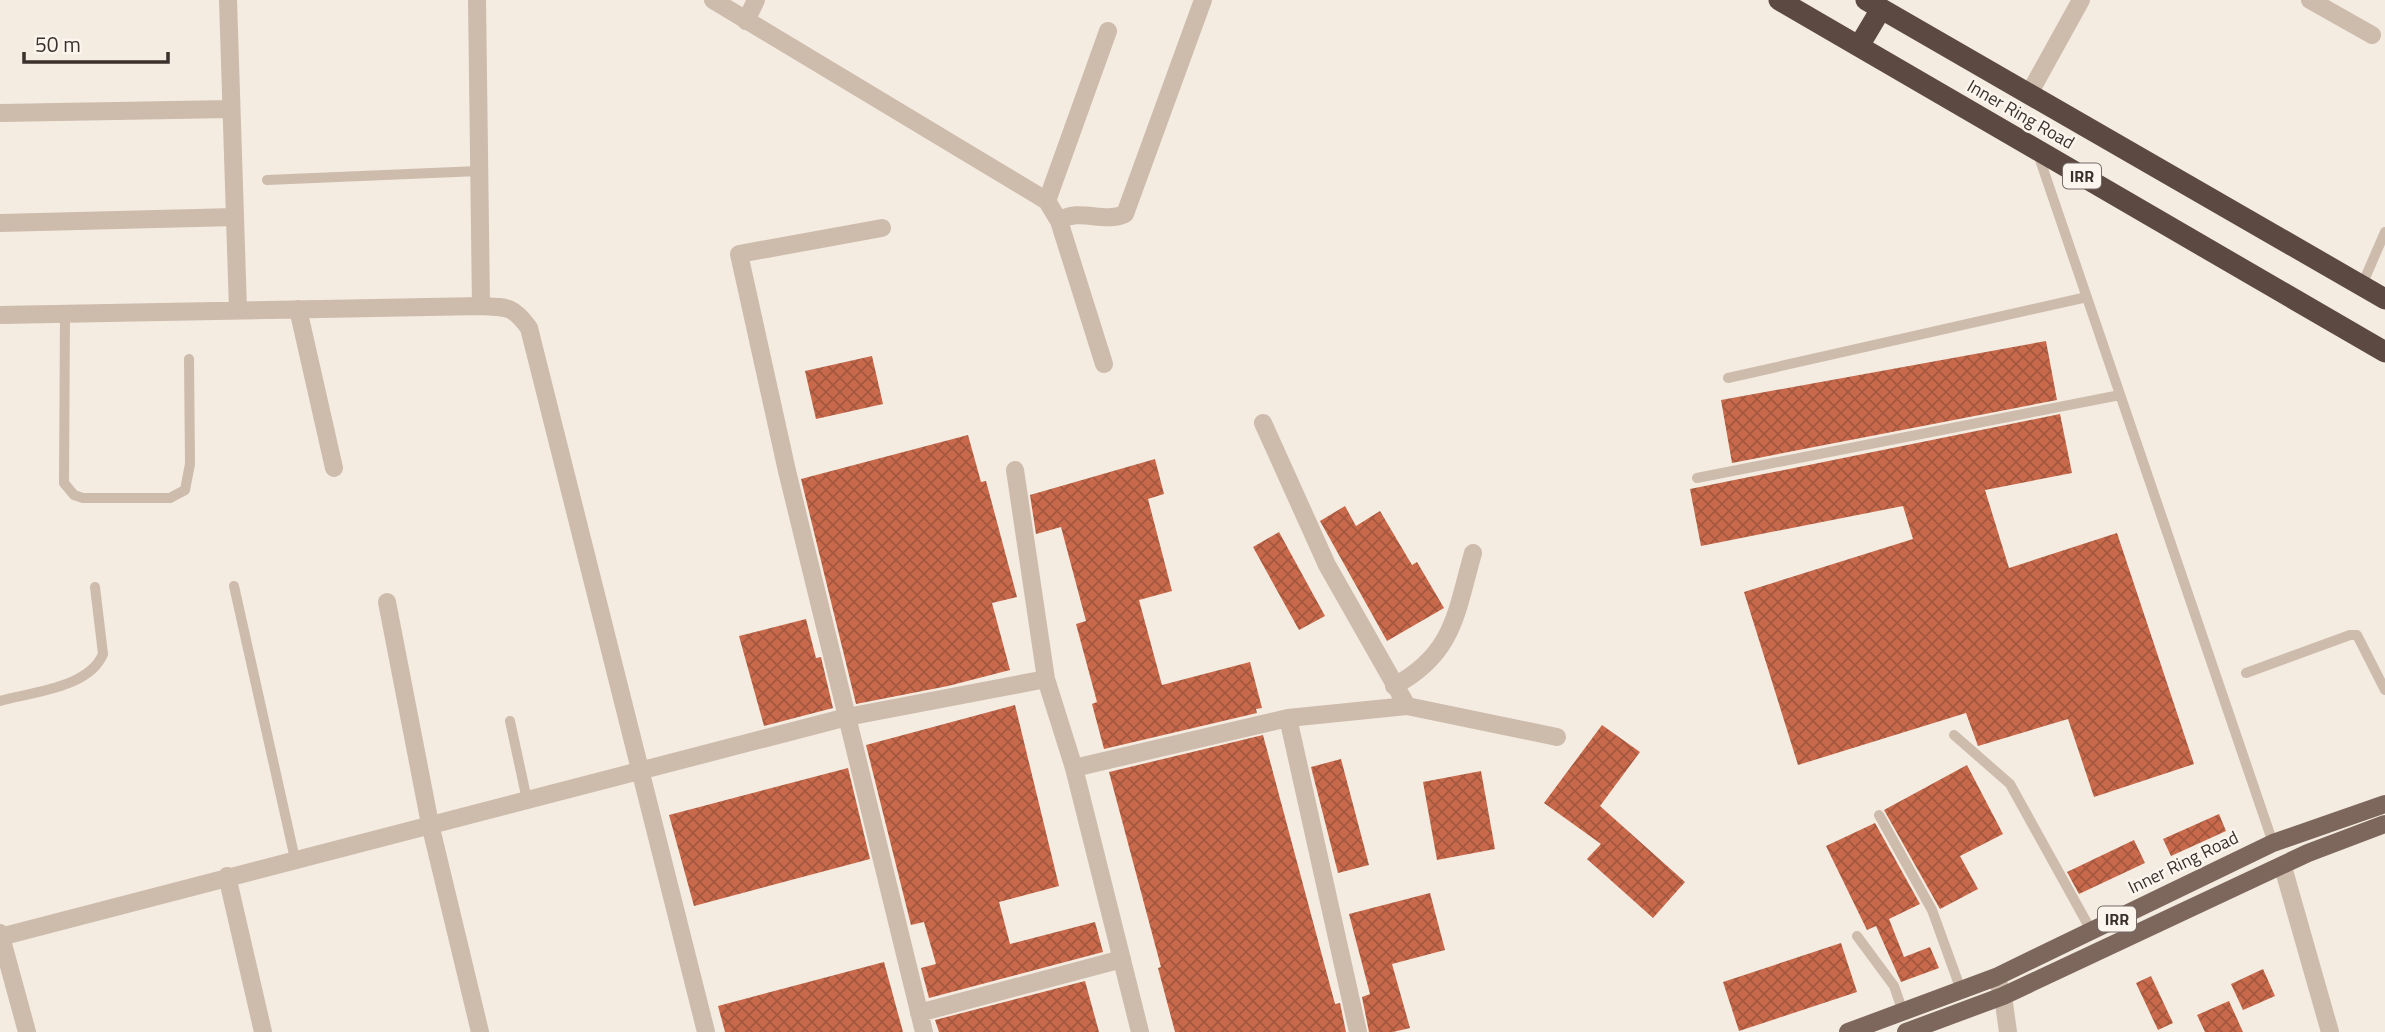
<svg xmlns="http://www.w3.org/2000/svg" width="2385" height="1032" font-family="'Titillium Web',sans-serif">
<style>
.building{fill:url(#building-cross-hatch)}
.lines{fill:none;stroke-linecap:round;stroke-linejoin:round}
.lane{stroke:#cdbbac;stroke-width:10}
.street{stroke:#cdbbac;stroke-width:18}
.primary{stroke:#7d675c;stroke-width:18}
.highway{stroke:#5c4a42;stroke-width:21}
.labels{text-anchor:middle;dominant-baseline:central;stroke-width:5;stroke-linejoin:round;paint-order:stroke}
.shield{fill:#fbf5ee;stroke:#756b66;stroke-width:2}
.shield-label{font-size:16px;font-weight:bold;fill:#3b302b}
.street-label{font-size:18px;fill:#3b302b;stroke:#fbf5ee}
</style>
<defs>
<pattern id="building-cross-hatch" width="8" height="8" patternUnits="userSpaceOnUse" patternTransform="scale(1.75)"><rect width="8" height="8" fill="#c8694b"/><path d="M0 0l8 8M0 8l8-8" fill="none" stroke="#a4573f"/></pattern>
</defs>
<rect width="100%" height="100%" fill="#f4ebe1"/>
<path class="building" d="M2046,341L2057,400L1732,463L1721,400Z
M872,356L883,404L816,419L805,371Z
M2060,414L2072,473L1985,490L2009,568L2117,533L2194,764L2094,797L2068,719L1978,746L1966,713L1798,765L1744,592L1913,539L1903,506L1701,546L1690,489Z
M968,435L981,482L986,481L1017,597L992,603L1010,670L948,686L856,704L801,479Z
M1155,459L1164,494L1148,499L1172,591L1139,600L1162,685L1250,662L1262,708L1256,709L1257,713L1104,749L1092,704L1097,702L1076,624L1086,621L1061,527L1036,534L1030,495Z
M1345,506L1356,526L1380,511L1412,565L1417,562L1444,608L1387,641L1320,521Z
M1279,532L1325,616L1299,630L1253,547Z
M806,619L816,658L821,657L833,708L764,726L739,636Z
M1015,705L1059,886L999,902L1010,944L1095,922L1103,952L929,998L921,968L936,964L924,922L911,925L866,745Z
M1602,725L1640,752L1600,806L1685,882L1653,918L1587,859L1601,844L1544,803Z
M1263,735L1335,1004L1340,1003L1346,1032H1175L1158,968L1161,967L1109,772Z
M1341,759L1369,865L1338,873L1311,767Z
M1967,765L2003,834L1960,856L1978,889L1940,909L1884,810Z
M848,768L870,859L694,906L669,815Z
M1481,771L1495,849L1437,860L1423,782Z
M2219,814L2226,831L2171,856L2163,839Z
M1875,823L1920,904L1889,919L1904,957L1930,947L1939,968L1901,982L1876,926L1867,930L1826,846Z
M2134,840L2145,863L2079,894L2067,872Z
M1430,893L1445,950L1392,964L1410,1028L1393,1032H1369L1362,997L1370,994L1349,914Z
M1841,943L1857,992L1739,1031L1723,982Z
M884,962L903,1032H725L718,1006Z
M2263,969L2275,996L2243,1010L2231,984Z
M2151,976L2173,1023L2158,1030L2136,983Z
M1085,981L1099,1032H939L935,1020Z
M2229,1001L2243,1032H2205L2197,1015Z"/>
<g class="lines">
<path class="lane" d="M2038,154L2273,843
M267,180L479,171
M2362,285L2385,232
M65,314L64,483L74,495L83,498H170L185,490L190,464L189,359
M1728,378L2087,297
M1697,478L2120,395
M234,586L295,859
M2246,673L2350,635H2357L2385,690
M0,701C32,692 89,688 103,654L95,587
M510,721L527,800
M1954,735L2010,784L2092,932
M1879,815L1932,910L1961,990
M1857,936L1894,986L1903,1012"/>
<path class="street" d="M228,0L238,310
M477,0L481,306
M713,0L1047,201L1059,221L1104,364
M2310,0L2372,35
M746,21L756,0
M2029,94L2081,0
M0,113L231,109
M1047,201L1108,31
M1059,221C1080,207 1102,224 1125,214L1203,0
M0,223L235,217
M882,228L739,254L787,471L924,1032
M298,309L334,468
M0,315L481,306C507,307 513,306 529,328L706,1032
M1263,423L1327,565L1407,706
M1015,470L1046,679L1074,768L1140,1032
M387,602L430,824L480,1032
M1394,686C1454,654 1456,613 1473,553
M1288,718L1358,1032
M1074,768L1288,718L1407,706L1557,737
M2283,867L2330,1032
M227,876L263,1032
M0,933L27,1032
M0,937L847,717L1046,679
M1996,977L2003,996L2008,1032
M919,1013L1122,959"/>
<path class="primary" d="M1848,1032L1996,977L2273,843L2385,804
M1906,1032L2003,996L2308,853L2385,824"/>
<path class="highway" d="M1779,0L2385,352
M1866,0L2385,299
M1859,46L1881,9"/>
</g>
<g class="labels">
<g class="shield">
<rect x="2063" y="163.5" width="38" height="25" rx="5"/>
<rect x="2098" y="906.5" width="38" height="25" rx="5"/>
</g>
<g class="shield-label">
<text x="2082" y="176">IRR</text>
<text x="2117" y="919">IRR</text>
</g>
<g class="street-label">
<text transform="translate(2021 114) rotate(30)">Inner Ring Road</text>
<text transform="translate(2183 862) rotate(-26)">Inner Ring Road</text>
</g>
</g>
<path d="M24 52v10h144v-10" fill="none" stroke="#3b302b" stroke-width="3.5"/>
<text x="35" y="52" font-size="21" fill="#3b302b" stroke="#fbf5ee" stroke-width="5" paint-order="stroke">50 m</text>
</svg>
